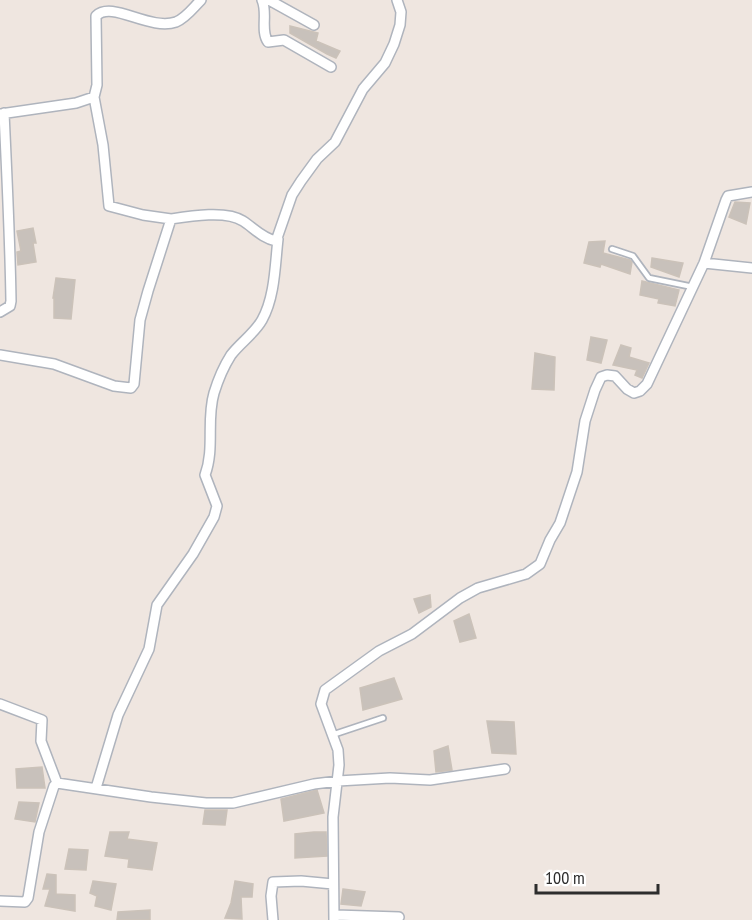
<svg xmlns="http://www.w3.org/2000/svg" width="752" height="920" font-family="'PT Sans Narrow',sans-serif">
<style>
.building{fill:#c8c1bb;stroke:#cbc2b9;stroke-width:1.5}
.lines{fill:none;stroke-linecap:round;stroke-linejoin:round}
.service-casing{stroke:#afb4bd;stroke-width:8}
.minor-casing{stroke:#afb4bd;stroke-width:12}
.service{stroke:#fff;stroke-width:4.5}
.minor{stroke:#fff;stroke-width:9}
</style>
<rect width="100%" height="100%" fill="#efe6e0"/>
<path class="building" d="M290,26L318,33L316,41L340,51L336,58L327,54L290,33Z
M735,202L750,203L746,224L729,217Z
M33,228L36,243H33L36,262L18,265L17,252L21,251L17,231Z
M605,241L603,253L630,260L632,262L630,274L601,264L600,267L584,263L589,242Z
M652,258L683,263L679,277L651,267Z
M56,278L75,280L71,319L54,318V298H53Z
M642,281L679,290L675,306L658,303L659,299L640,295Z
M591,337L607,340L601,363L587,360Z
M621,345L631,348L629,357L649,363L642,378L635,375L637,370L613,365Z
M535,353L555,357L554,390L532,389Z
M430,595L431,607L419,613L414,599Z
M469,614L476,638L460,642L454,621Z
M394,678L402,699L363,710L360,688Z
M487,721L514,722L516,754L492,753Z
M448,746L452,770L436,772L434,751Z
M42,767L45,788H17L16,769Z
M317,790L324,813L284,821L281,799Z
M19,802L39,803L35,822L15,819Z
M205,810H227L225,825L203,824Z
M110,832H129L127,839L157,843L152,870L128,867L129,859L105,856Z
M314,832H326L327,856L295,858V834Z
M69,849L88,850L86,870L65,869Z
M47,874L56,875V894L75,895V911L45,906L50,889H43Z
M93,881L116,884L111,910L95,906L97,896L90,893Z
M235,881L253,884L252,897H241L242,919L225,918L231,903Z
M343,889L365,892L361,906L341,904Z
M150,910V920H117L118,912Z"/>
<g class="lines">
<g class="service-casing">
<path id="service" d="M612,249L633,256L649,278L693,287
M332,735L383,718"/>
</g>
<g class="minor-casing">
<path id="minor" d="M262,0C268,13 260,31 268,42L284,40L331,67
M269,0L314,25
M94,97L103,145L109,206L143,215L171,219
M0,114L76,103L94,97L97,85L96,16C112,0 149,31 176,22C186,18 193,8 201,0
M704,263L752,268
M0,312L10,306L11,301C10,238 7,176 4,113
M0,355L54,364L114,386L131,388L134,384L140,320L148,291L171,219C190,216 227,210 243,221C254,228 262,238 276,241L292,195L301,181L317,159L335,142L363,89L385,63L394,44L400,25L401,12L397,0
M0,704L42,720L41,741L57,783
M96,788L118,715L149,649L157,605L193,554L214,517L217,506L205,475C215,448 206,420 214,393C218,380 224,366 231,355C241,342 254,334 262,320C275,297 275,265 278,239
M0,901L25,902L28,898L39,832L54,786L57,783L151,797L206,803H233L314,784L338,781L390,778L430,780L505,769
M335,915L399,917
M273,920L271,896L273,882L301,881L333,884
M334,920L333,817L339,765L338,750L321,704L325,690L379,651L412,634L460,598L478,588L526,574L540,564L550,540L560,523L577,472L585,421L595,390L601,377L607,375L615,376L627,389L634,393L640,391L647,384L704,263L726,200L728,196L752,192"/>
</g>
<use href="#service" class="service"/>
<use href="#minor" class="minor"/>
</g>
<path d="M536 884v9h122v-9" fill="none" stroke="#2d2d2d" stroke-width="3"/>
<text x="545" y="884" font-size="18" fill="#2d2d2d" stroke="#ffffff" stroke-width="4.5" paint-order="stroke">100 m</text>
</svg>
